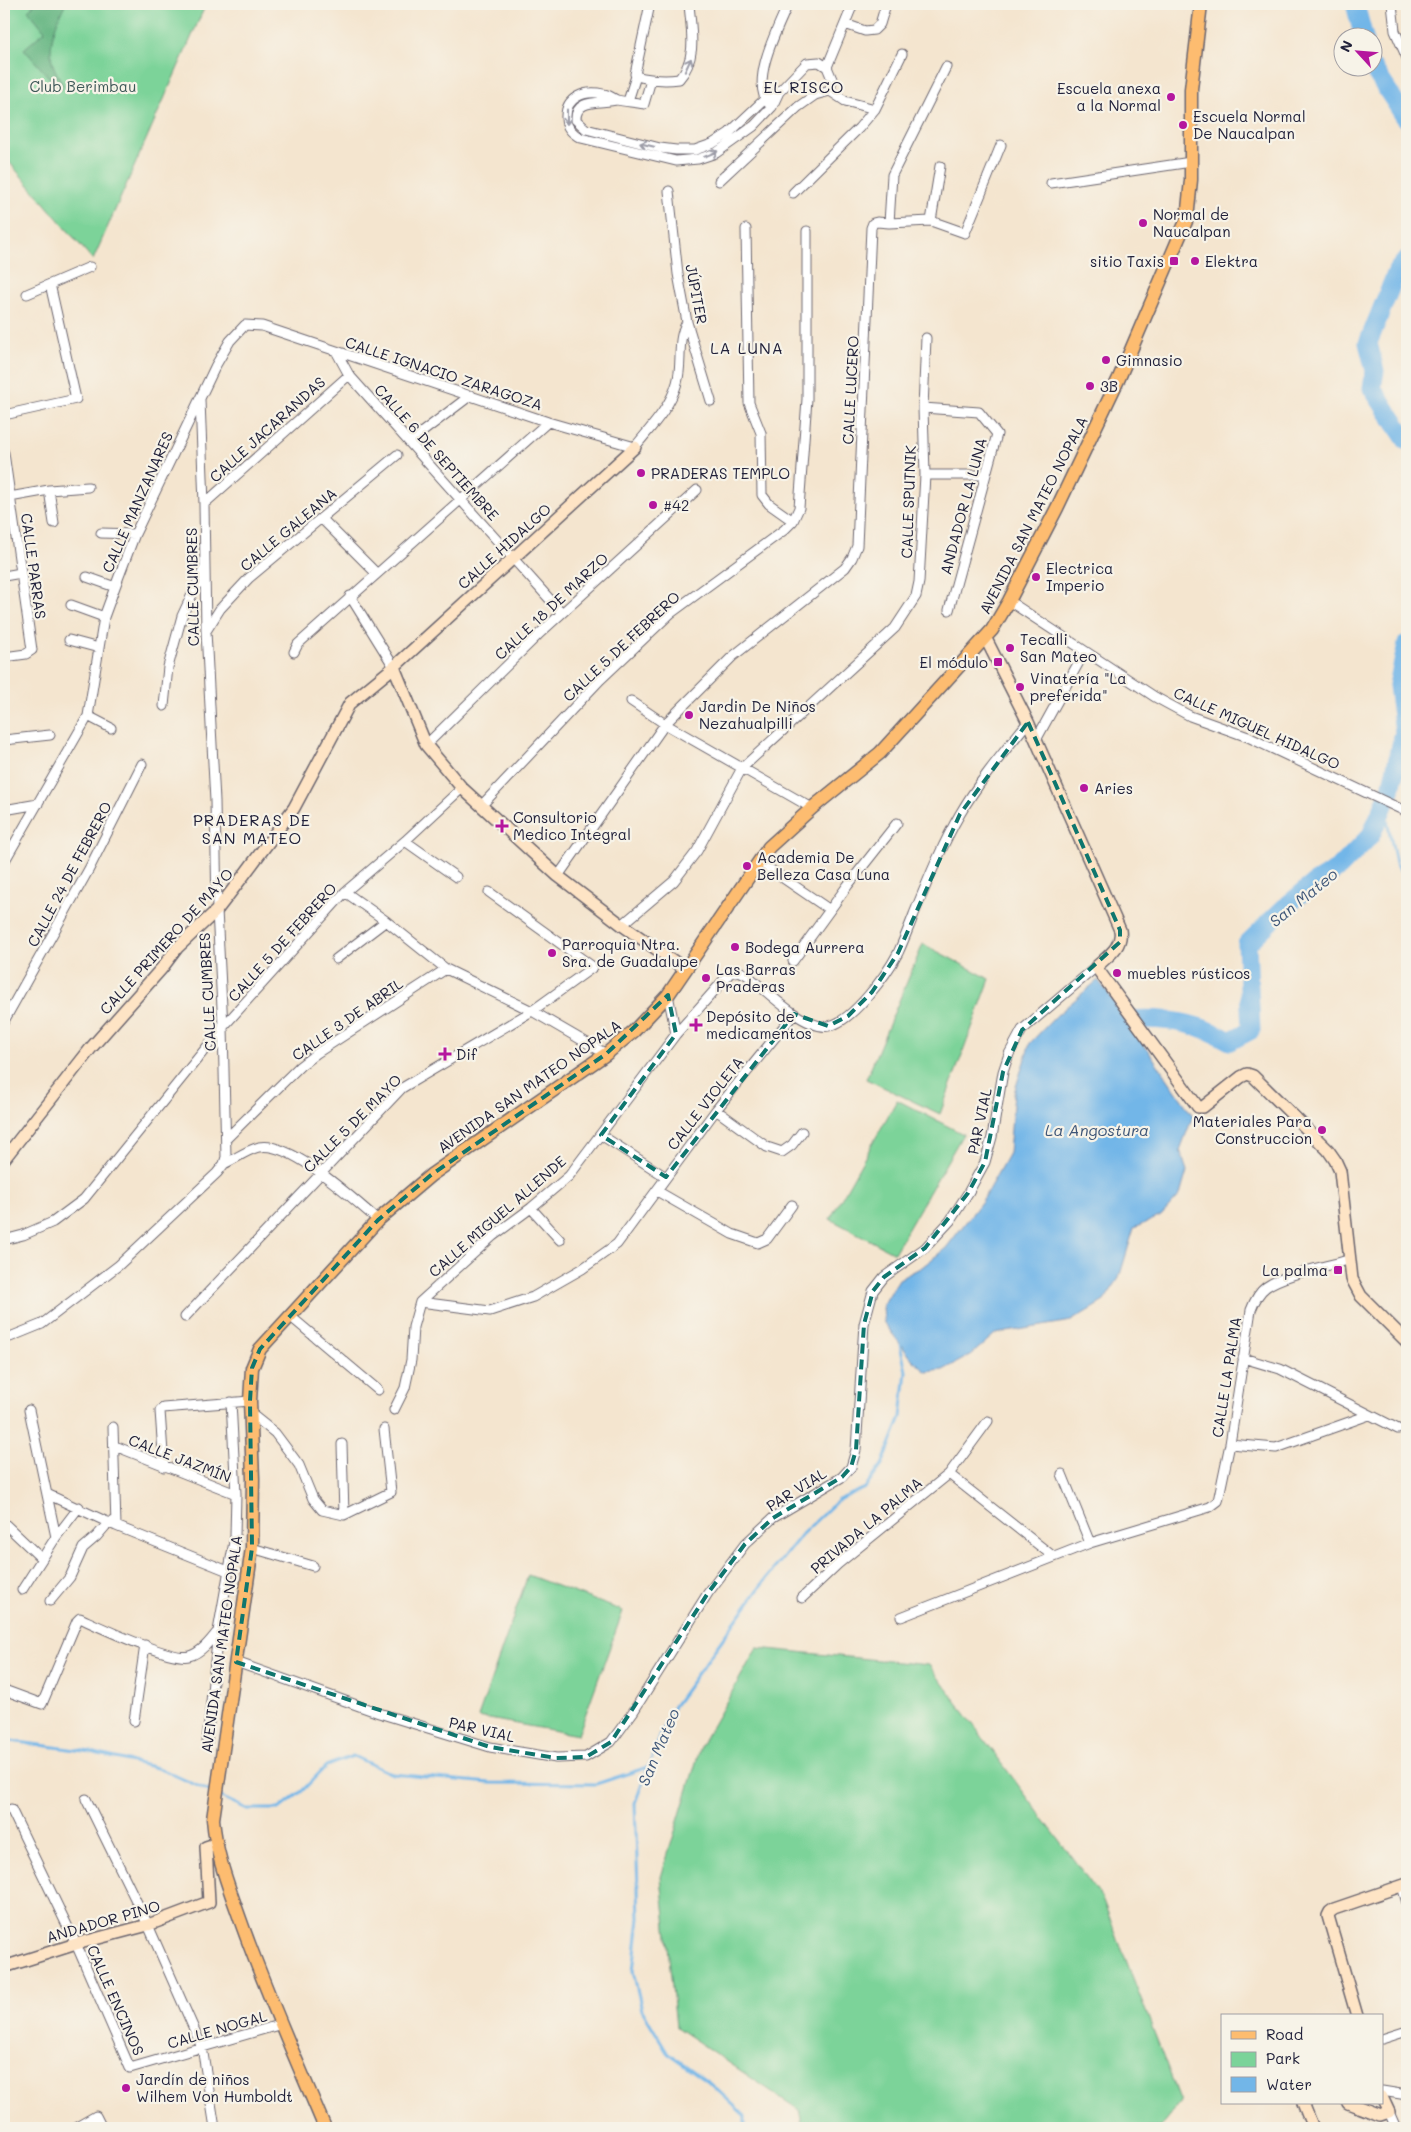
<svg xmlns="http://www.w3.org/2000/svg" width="1411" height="2132" font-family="Mali,sans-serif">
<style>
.green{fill:#7bd399;stroke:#4e7a6a}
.forest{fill:#64b581;stroke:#436c5e}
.water{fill:#72b6e8;stroke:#4a6c92}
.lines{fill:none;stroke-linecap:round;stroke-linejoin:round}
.stream{stroke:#72b6e8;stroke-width:3}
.river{stroke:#72b6e8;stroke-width:19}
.street-casing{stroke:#6c666f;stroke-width:11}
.secondary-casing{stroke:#6c666f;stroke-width:14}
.primary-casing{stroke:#6c666f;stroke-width:15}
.street{stroke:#fff;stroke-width:9}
.secondary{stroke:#fee4c5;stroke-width:11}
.primary{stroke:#fdbc6f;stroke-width:12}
.oneway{stroke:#9c9ca7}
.marked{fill:none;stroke:#0f766e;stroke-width:4;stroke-dasharray:10 6;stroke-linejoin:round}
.poi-dot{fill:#b5179e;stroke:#f7f3e8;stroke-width:2}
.labels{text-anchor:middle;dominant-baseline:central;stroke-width:4.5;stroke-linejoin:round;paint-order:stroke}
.park-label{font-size:15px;fill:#3d5757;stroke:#f7f3e8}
.poi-label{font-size:15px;fill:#22223b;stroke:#f7f3e8;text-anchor:start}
.street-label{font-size:15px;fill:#22223b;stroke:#f7f3e8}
.neighbourhood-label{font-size:16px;letter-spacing:1px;fill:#22223b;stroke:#f7f3e8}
.water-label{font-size:16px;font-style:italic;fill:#3e5678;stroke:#f7f3e8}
</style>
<rect width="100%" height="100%" fill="#f7f3e8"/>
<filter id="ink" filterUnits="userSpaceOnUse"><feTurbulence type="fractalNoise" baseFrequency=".02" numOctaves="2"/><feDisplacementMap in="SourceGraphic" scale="10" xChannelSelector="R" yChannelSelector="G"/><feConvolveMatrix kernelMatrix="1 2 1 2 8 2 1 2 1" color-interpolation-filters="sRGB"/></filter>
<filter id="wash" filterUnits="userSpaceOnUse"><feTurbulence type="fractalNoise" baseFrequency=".0096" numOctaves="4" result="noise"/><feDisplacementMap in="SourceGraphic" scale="20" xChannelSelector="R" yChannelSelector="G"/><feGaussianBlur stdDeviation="1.12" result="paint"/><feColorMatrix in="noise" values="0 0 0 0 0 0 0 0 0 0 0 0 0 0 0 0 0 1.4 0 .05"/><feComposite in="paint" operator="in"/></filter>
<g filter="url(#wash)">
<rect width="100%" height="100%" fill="#f4e5cf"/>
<path class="green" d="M4,4H206L93,260L4,156Z
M923,944L990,979L940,1114L866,1079Z
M897,1100L963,1134L894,1253L830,1219Z
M528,1575L623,1611L578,1735L478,1717Z
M757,1648L929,1665L1102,1898L1181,2102L1160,2128H803L799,2110L676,2027L661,1877L701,1746Z"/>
<path class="forest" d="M35,4H65C57,21 48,42 52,61C54,70 60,79 64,86L60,90L24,49L45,31L28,10Z"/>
<path class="water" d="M1098,980L1119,1008L1193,1116L1180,1150L1187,1171L1180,1195L1161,1216L1134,1228L1119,1278L1104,1301L1071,1321L995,1334L971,1355L943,1370L926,1372L912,1359L884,1323L883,1305L899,1279L922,1267L946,1248L982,1201L1009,1153L1014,1093L1030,1043L1057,1015Z"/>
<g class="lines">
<path class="stream" d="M1384,806L1396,863L1407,882
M4,1740L91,1752L161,1769L213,1793
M221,1797L247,1809H279L302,1791L326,1766L353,1756L392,1774L490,1783L596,1784L648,1767
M745,2128V2116L711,2084L668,2053L642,2010L633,1971L639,1918L635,1803L660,1736L674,1706L766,1579L803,1533L838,1500L865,1488L882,1465L901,1417L906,1371L900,1345"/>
<path class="river" d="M1355,4L1364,38
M1373,68L1407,120
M1407,259L1397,271L1368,343L1375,371L1372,388L1407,441
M1128,1020C1163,1017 1199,1023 1230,1041L1251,1030L1247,944L1285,907L1313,884L1339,868L1371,835L1391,789L1404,732L1398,685L1407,644"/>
</g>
</g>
<g filter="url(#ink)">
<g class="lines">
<g class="street-casing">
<path id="street" d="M650,4L635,74L636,76C651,80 664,81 679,79C698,58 691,30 689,4
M1392,4L1395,31L1407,58
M845,24L865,31L874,30L880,24L886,4
M827,67L853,4
M651,80L644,104C636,102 626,102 617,100C612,98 608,94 603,94C585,90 565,97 566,118C566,128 573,134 581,138L676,161L698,159L716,153L754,126L772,107L779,92L807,63L819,62L827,67L832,79L830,91L845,101L875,109
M617,100C601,104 575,98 576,120L586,129L660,148L676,150H695L712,144L729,133L765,99L779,92
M628,101L636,76
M768,103C750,80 778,28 788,4
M719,181L798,107L815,95L830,91
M1051,183L1191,162
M669,191L678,274L687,322L711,401
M793,193L859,128L875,109L902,54
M931,221L940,166
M889,223L892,175L946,67
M746,229L749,403L761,433L762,495L769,504L793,521
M27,294L90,267
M336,351L349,375L562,613
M923,408L979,412L997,434L949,610
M4,415L76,399L50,284
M409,442L471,395
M4,453L32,650L26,654L4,657
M925,475H985
M49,490L54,523
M4,498L49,490L88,487
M204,504L349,375
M321,518L376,573
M101,533L135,534
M4,576L21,573
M87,577L115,587
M350,596L394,667
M1009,601L1155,697L1190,716L1248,737L1407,812
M71,605L104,617
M206,631L220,609L249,578L397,455
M69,640L99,648
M294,652L298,644L548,422
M631,701L665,724L812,808
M164,706L168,667L182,616L204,569
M88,716L111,728
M4,740L50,735
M1036,740L1085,651
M426,745L538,635L697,490
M481,806L600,680L671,613L784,530L793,521L799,508L807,399V231
M4,810L38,804
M405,841L456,877
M758,861L830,910
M4,862L88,716L104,617L115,587L135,534L216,365L230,341L245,325L262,326L548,422L635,447C650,428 670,408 677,383C683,363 676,340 687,322
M558,876L665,724L732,657L845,568L852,558L857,546L871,228L873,223L877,222L889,223L931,221L965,233L1001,145
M345,892L386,921L446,969L532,1011L606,1054
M622,925L674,881L697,851L742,768L895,628L916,596L919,582L925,475L923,408L926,338
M336,959L386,921
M793,961L848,885L897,823
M668,995L676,1034
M4,1021L89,869L142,764
M716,1110L767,1147L782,1152L792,1145L802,1132
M601,1135L666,1177
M226,1139L300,1066L317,1053L446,969
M224,1164C235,1159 247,1150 259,1147C292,1141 354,1200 378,1220
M657,1191L732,1234L758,1243L767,1239L792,1205
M531,1208L560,1240
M4,1240L23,1235L53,1222L84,1199L223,1027L345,892L405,841L462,788
M420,1302L490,1311L533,1297L582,1269L617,1244L716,1110L794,1014
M290,1316L378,1390
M185,1317L402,1088L532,1011L593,967L489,892
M10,1337L42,1324L119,1265L217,1173L224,1164L226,1157L223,1027L217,910L215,801L206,631L204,504L200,400
M1243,1358L1280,1369L1398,1429
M394,1410L405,1388L411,1360L413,1327L420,1302L493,1236L531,1208L569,1176L676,1034L730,973L739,971L747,975C764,989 806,1031 829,1026C853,1021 887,974 898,953C904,940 909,927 914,914C928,880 942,845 960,814C979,781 1004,752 1028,722
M250,1413L275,1433L299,1465L313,1499L322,1510L344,1515L391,1492L384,1429
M113,1427L116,1526
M342,1444L344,1515
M1230,1444L1276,1448L1369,1415
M115,1446L236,1494
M164,1467L160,1411L163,1408L250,1401
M949,1474L1054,1557
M1062,1474L1090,1543
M47,1494L116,1526L228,1571
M4,1523L42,1559
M56,1537L79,1507
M252,1548L313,1566
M22,1590L56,1537L29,1410
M802,1598L838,1564L949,1474L988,1421
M50,1601L70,1577L83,1548L97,1536L109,1522
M901,1617L1090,1543L1210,1507L1218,1501L1230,1444L1251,1310C1254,1302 1258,1293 1266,1287C1284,1274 1325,1267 1348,1260
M236,1662L379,1713L490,1747L556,1758L586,1757L611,1742L633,1712L708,1593L745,1544L773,1518L842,1477L851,1467L856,1450L864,1324L873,1291L884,1277L925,1248L950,1221L968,1193L985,1162L992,1137L1003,1072L1009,1054L1022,1030L1096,967
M4,1690L42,1704L77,1621L80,1618C100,1627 171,1661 189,1656C201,1653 211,1640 218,1631
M134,1721L145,1645
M207,1742L218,1631L235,1536L236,1494L231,1402
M86,1799L148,1925L202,2047L215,2128
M11,1809L76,1944L130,2068L282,2024
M1402,1886L1407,1903
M1382,2039L1407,2031
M1382,2091L1407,2095
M1389,2112L1396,2128
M75,2128L96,2116L102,2128"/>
</g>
<g class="secondary-casing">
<path id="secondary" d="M986,639L1028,722L1120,930C1123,947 1108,956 1096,967L1198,1107H1203L1241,1077L1247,1074L1253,1076L1328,1150L1335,1160L1340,1171L1352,1279L1361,1296L1407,1342
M394,667L426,745L462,788L558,876L622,925L685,969
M4,1159L91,1048L162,968L177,948L217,910L244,875L294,808L350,703L394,667L635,447
M4,1967L76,1944L148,1925L209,1902L206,1847L215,1844
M1357,2016L1328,1916L1330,1912L1334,1909L1407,1884
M1303,2103L1313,2128
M1348,2103L1380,2115L1389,2112L1382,2097"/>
</g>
<g class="primary-casing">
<path id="primary" d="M325,2128C296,2059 265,1990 240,1919C228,1885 216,1855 213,1819L252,1548L253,1479L250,1401L252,1368L260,1349L378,1220L431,1175L606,1054L634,1031L668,995L769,847L812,808L880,753L992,630L1009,601L1057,508L1119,378L1187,219L1191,180V89L1201,4"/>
</g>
<use href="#street" class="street"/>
<use href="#secondary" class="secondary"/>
<use href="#primary" class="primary"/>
</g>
<defs><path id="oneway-shaft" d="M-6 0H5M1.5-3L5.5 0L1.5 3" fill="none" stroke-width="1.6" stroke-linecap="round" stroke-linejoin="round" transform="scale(1.25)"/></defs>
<g class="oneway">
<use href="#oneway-shaft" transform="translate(688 65) rotate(-65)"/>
<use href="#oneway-shaft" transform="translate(567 117) rotate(90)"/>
<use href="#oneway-shaft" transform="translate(647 145) rotate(-166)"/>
<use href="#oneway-shaft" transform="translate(711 154) rotate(-23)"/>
</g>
</g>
<path class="marked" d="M1028,722L1120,930V942L1022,1030L1003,1072L985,1162L968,1193L925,1248L884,1277L873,1291L864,1324L856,1450L851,1467L842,1477L773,1518L745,1544L708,1593L611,1742L586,1757L556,1758L490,1747L236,1662L252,1548L250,1401L252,1368L260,1349L378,1220L431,1175L606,1054L668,995L676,1034L601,1135L666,1177L794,1014L828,1026L848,1016L872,992L898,953L960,814Z"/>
<g class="poi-dot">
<circle cx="1171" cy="97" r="5"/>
<circle cx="1183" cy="125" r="5"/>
<circle cx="1143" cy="223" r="5"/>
<rect x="1169" y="256" width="10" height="10" rx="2.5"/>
<circle cx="1195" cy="261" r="5"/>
<circle cx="1106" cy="360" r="5"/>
<circle cx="1090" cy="386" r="5"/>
<circle cx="641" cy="473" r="5"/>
<circle cx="653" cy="505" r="5"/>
<circle cx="1036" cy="577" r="5"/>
<circle cx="1010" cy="648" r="5"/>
<rect x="993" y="657" width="10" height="10" rx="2.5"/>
<circle cx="1020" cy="687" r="5"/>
<circle cx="689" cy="715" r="5"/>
<circle cx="1084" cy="788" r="5"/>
<path d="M499.5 818.5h5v5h5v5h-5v5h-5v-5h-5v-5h5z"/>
<circle cx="747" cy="866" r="5"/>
<circle cx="735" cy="947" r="5"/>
<circle cx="552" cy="953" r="5"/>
<circle cx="1117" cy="973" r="5"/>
<circle cx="706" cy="978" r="5"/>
<path d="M693.5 1017.5h5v5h5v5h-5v5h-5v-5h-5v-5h5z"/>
<path d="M442.5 1046.5h5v5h5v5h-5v5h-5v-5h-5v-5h5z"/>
<circle cx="1322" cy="1130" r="5"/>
<rect x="1333" y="1265" width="10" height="10" rx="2.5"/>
<circle cx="126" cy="2088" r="5"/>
</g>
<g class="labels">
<g class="park-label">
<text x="83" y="86">Club Berimbau</text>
</g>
<g class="poi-label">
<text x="1161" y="88" text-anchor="end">Escuela anexa<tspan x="1161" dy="17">a la Normal</tspan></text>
<text x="1193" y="116">Escuela Normal<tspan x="1193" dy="17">De Naucalpan</tspan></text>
<text x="1153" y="214">Normal de<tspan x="1153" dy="17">Naucalpan</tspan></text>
<text x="1164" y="261" text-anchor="end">sitio Taxis</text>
<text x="1205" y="261">Elektra</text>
<text x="1116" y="360">Gimnasio</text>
<text x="1100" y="386">3B</text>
<text x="651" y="473">PRADERAS TEMPLO</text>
<text x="663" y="505">#42</text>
<text x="1046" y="568">Electrica<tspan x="1046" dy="17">Imperio</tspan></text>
<text x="1020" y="639">Tecalli<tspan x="1020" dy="17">San Mateo</tspan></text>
<text x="988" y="662" text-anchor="end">El módulo</text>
<text x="1030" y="678">Vinatería "La<tspan x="1030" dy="17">preferida"</tspan></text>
<text x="699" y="706">Jardin De Niños<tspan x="699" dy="17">Nezahualpilli</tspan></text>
<text x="1094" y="788">Aries</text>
<text x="513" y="817">Consultorio<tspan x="513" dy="17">Medico Integral</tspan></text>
<text x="757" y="857">Academia De<tspan x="757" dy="17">Belleza Casa Luna</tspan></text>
<text x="562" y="944">Parroquia Ntra.<tspan x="562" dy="17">Sra. de Guadalupe</tspan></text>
<text x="745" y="947">Bodega Aurrera</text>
<text x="716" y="969">Las Barras<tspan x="716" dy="17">Praderas</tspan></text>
<text x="1127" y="973">muebles rústicos</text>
<text x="706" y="1016">Depósito de<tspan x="706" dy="17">medicamentos</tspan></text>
<text x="456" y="1054">Dif</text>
<text x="1312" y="1121" text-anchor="end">Materiales Para<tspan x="1312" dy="17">Construccion</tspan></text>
<text x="1328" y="1270" text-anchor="end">La palma</text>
<text x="136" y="2079">Jardín de niños<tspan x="136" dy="17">Wilhem Von Humboldt</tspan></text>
</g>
<g class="street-label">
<text transform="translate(697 294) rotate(79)">JÚPITER</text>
<text transform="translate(444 373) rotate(18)">CALLE IGNACIO ZARAGOZA</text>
<text transform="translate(850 390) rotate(-87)">CALLE LUCERO</text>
<text transform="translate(267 429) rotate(-42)">CALLE JACARANDAS</text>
<text transform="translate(437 452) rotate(48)">CALLE 6 DE SEPTIEMBRE</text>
<text transform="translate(137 502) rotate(-66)">CALLE MANZANARES</text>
<text transform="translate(908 502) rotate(-88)">CALLE SPUTNIK</text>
<text transform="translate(963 506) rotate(-75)">ANDADOR LA LUNA</text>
<text transform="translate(1033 515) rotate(-63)">AVENIDA SAN MATEO NOPALA</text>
<text transform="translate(288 529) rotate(-40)">CALLE GALEANA</text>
<text transform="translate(504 546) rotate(-42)">CALLE HIDALGO</text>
<text transform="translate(34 566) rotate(82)">CALLE PARRAS</text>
<text transform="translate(192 587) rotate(-91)">CALLE CUMBRES</text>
<text transform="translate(551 606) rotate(-43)">CALLE 18 DE MARZO</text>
<text transform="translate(621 646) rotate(-43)">CALLE 5 DE FEBRERO</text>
<text transform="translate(1257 728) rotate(24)">CALLE MIGUEL HIDALGO</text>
<text transform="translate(69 874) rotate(-62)">CALLE 24 DE FEBRERO</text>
<text transform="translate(166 941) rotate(-48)">CALLE PRIMERO DE MAYO</text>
<text transform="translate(282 942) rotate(-48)">CALLE 5 DE FEBRERO</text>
<text transform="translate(207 992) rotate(-93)">CALLE CUMBRES</text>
<text transform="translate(347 1019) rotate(-35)">CALLE 3 DE ABRIL</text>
<text transform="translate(529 1086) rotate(-35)">AVENIDA SAN MATEO NOPALA</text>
<text transform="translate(705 1103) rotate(-52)">CALLE VIOLETA</text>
<text transform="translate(979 1121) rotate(-78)">PAR VIAL</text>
<text transform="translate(352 1123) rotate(-45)">CALLE 5 DE MAYO</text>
<text transform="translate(497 1216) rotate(-41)">CALLE MIGUEL ALLENDE</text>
<text transform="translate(1226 1377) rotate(-81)">CALLE LA PALMA</text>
<text transform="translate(180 1458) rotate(21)">CALLE JAZMÍN</text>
<text transform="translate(796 1489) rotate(-32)">PAR VIAL</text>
<text transform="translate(866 1525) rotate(-40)">PRIVADA LA PALMA</text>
<text transform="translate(221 1644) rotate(-82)">AVENIDA SAN MATEO NOPALA</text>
<text transform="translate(482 1729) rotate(13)">PAR VIAL</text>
<text transform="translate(103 1921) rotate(-16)">ANDADOR PINO</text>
<text transform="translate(116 2000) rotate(66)">CALLE ENCINOS</text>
<text transform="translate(217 2029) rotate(-16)">CALLE NOGAL</text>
</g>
<g class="neighbourhood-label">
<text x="804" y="86">EL RISCO</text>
<text x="747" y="347">LA LUNA</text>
<text x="252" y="819">PRADERAS DE<tspan x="252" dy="18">SAN MATEO</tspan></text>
</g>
<g class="water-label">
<text transform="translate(1303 897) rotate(-39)">San Mateo</text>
<text x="1097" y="1129">La Angostura</text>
<text transform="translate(658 1747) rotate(-67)">San Mateo</text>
</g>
</g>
<rect width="1411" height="2132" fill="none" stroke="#f7f3e8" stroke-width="20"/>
<rect x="1221" y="2014" width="162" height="90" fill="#f7f3e8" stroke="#a29fa3"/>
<rect x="1231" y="2031" width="25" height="8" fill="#fdbc6f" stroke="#a29fa3"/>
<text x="1266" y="2040" font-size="15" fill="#22223b">Road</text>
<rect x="1231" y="2052" width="25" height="15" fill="#7bd399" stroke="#a29fa3"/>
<text x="1266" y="2064" font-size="15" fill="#22223b">Park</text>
<rect x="1231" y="2077" width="25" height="15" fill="#72b6e8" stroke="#a29fa3"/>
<text x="1266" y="2090" font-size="15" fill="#22223b">Water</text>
<g transform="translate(1358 52) rotate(296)"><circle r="24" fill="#f7f3e8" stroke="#a29fa3"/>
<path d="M0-4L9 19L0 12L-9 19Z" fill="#b5179e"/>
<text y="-8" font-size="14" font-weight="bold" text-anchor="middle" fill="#22223b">N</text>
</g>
</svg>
